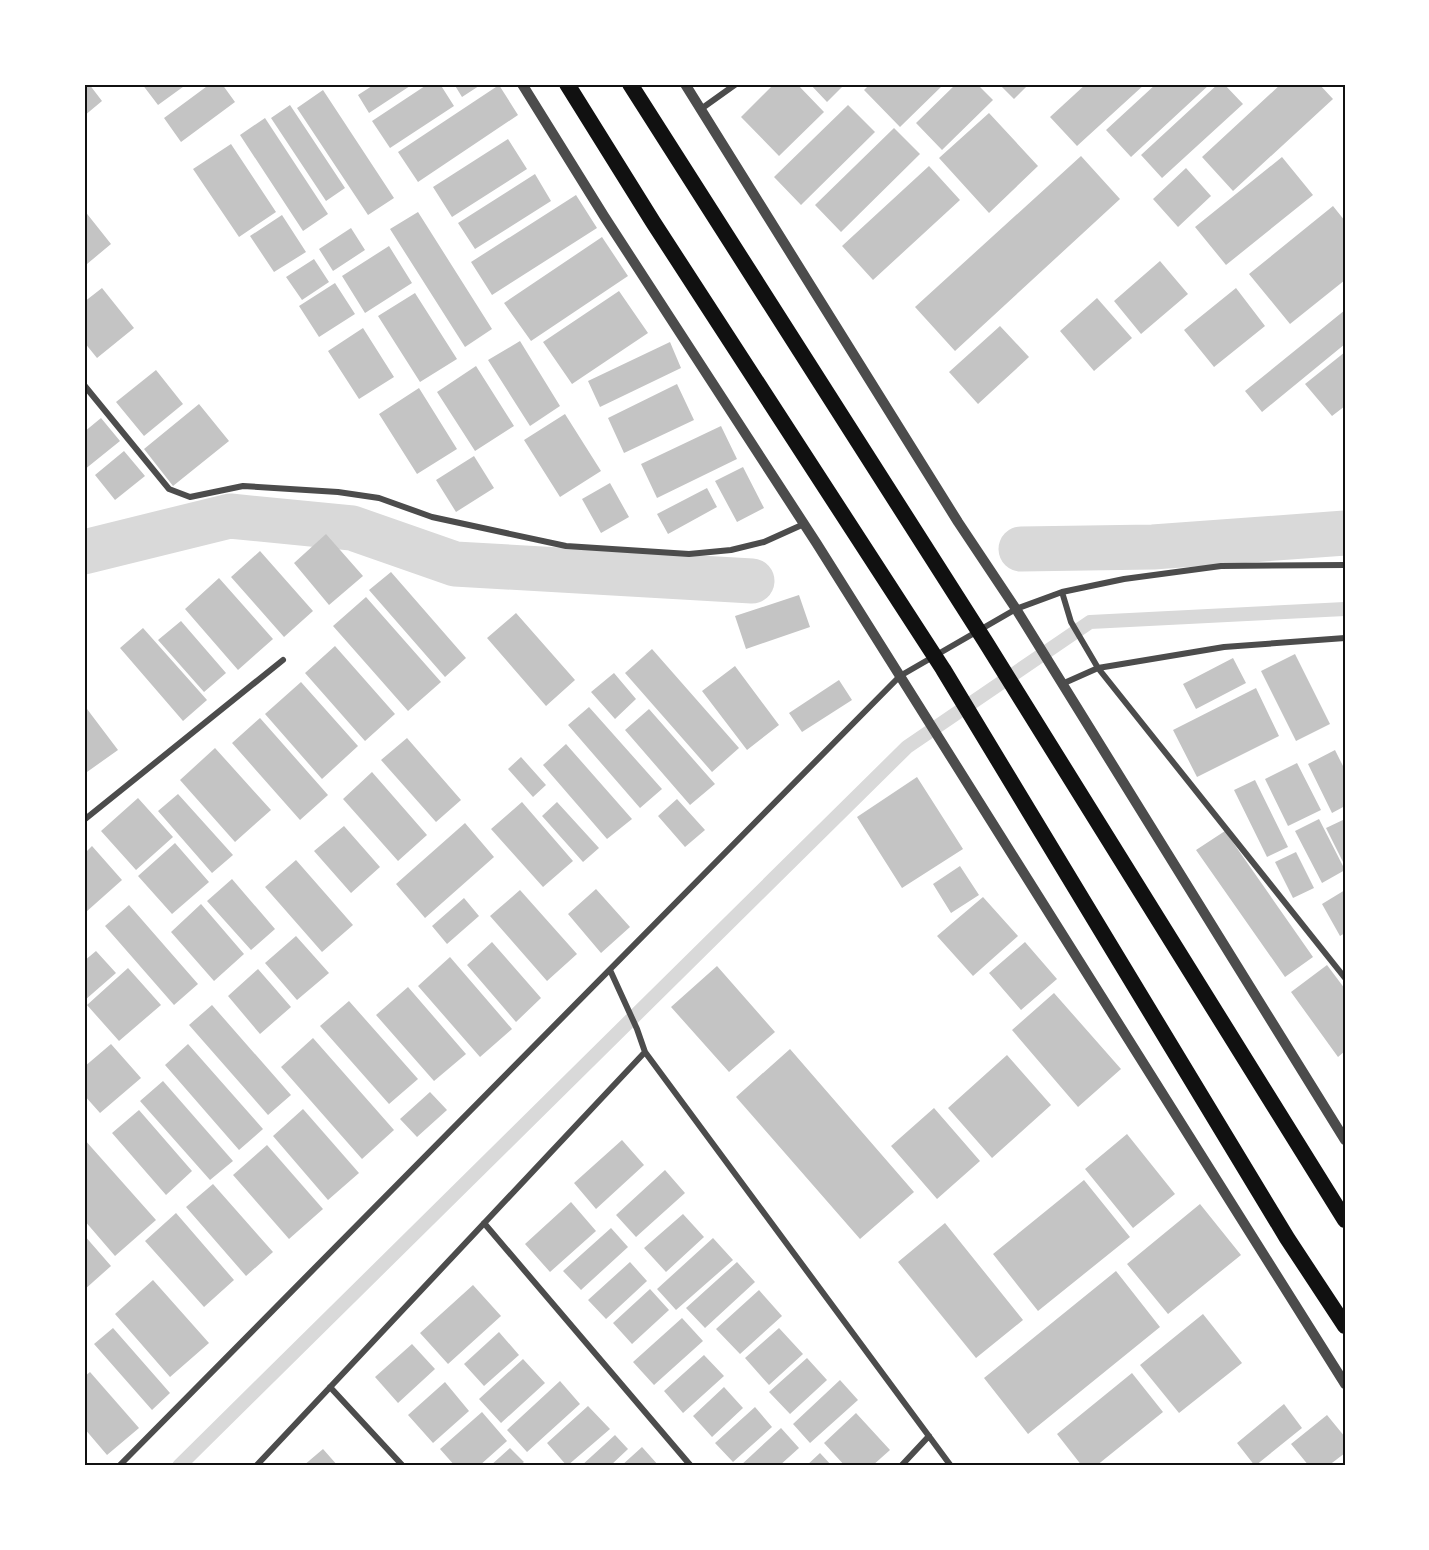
<svg xmlns="http://www.w3.org/2000/svg" width="1429" height="1550" font-family="Mulish,sans-serif">
<style>
.lines{fill:none;stroke-linecap:round;stroke-linejoin:round}
.stream{stroke:#d9d9d9;stroke-width:14}
.canal{stroke:#d9d9d9;stroke-width:45}
.building{fill:#c4c4c4}
.minor{stroke:#4c4c4c;stroke-width:6}
.tertiary{stroke:#4c4c4c;stroke-width:10}
.trunk{stroke:#111;stroke-width:16}
.neatline{fill:none;stroke:#111;stroke-width:2}
</style>
<rect width="100%" height="100%" fill="#fff"/>
<g class="lines">
<path class="stream" d="M179,1466L907,747L1090,622L1345,609"/>
<path class="canal" d="M1021,549L1153,547L1345,533
M84,552L230,516L352,528L455,564L752,581"/>
</g>
<path class="building" d="M84,84H89L102,101L84,116Z
M142,84H187L158,105Z
M210,84H222L235,102L181,142L164,118Z
M375,84H413L369,113L358,95Z
M428,84H440L454,106L390,148L372,121Z
M454,84H482L462,97Z
M774,84H797L824,112L779,156L741,117Z
M810,84H845L827,102Z
M870,84H944L900,127L864,90Z
M956,84H977L993,100L942,150L916,123Z
M999,84H1029L1014,99Z
M1086,84H1145L1077,146L1050,117Z
M1156,84H1210L1131,157L1106,130Z
M1218,84H1224L1243,104L1162,178L1141,155Z
M1281,84H1319L1333,99L1233,191L1202,157Z
M499,85L518,115L418,182L398,152Z
M323,90L394,198L368,215L297,108Z
M290,105L345,188L326,201L271,118Z
M848,105L875,132L801,205L774,177Z
M989,113L1038,166L989,213L939,158Z
M265,118L328,214L303,231L240,135Z
M894,128L920,154L841,232L815,205Z
M508,139L527,169L452,217L433,187Z
M231,144L276,212L239,237L193,169Z
M1081,156L1120,199L955,351L915,307Z
M1282,157L1313,195L1226,265L1195,227Z
M929,166L960,200L873,280L842,246Z
M1186,168L1211,196L1178,227L1153,199Z
M535,174L551,201L475,249L458,223Z
M576,195L597,228L492,295L471,262Z
M1333,206L1345,221V280L1290,324L1249,274Z
M84,210L111,244L87,264L84,261Z
M418,212L492,329L465,347L390,229Z
M282,215L306,252L274,272L250,236Z
M351,228L365,250L333,271L319,249Z
M602,237L628,276L531,341L504,303Z
M389,246L412,283L365,313L342,276Z
M314,259L329,282L302,300L286,277Z
M1160,261L1188,294L1141,334L1114,301Z
M335,283L355,314L319,337L299,306Z
M102,288L134,328L97,358L84,342V302Z
M1236,288L1265,326L1214,367L1184,330Z
M619,291L648,333L572,384L543,342Z
M415,293L457,359L420,382L378,316Z
M1097,298L1132,338L1094,371L1060,331Z
M1345,310V344L1262,412L1245,391Z
M1000,326L1029,357L978,404L949,372Z
M363,328L394,377L359,399L328,351Z
M520,341L560,406L530,426L488,360Z
M670,342L681,368L600,407L588,381Z
M1345,352V406L1332,416L1305,384Z
M476,366L514,426L475,451L437,392Z
M156,370L183,404L144,436L116,402Z
M677,384L694,420L624,453L608,418Z
M419,388L457,449L417,474L379,414Z
M199,404L229,441L173,486L144,449Z
M565,414L601,471L560,497L524,440Z
M101,418L120,441L84,470V432Z
M721,426L737,459L657,498L641,464Z
M124,451L145,476L115,500L95,475Z
M474,456L494,488L456,512L436,480Z
M743,467L764,508L737,522L715,481Z
M610,483L629,517L601,533L582,499Z
M707,488L717,507L668,534L657,514Z
M326,534L363,576L329,605L294,563Z
M260,551L313,611L284,637L231,577Z
M391,572L466,658L445,677L369,590Z
M219,578L273,639L238,670L185,609Z
M799,595L810,627L746,649L735,616Z
M366,597L441,682L408,711L333,626Z
M516,613L575,680L546,706L487,638Z
M181,621L226,673L204,692L158,640Z
M143,628L207,700L183,721L120,648Z
M335,646L395,714L365,741L305,673Z
M652,649L739,748L712,772L625,673Z
M1295,654L1330,724L1296,741L1261,671Z
M1233,658L1246,683L1196,709L1183,684Z
M735,666L779,725L747,750L702,691Z
M614,673L636,699L615,719L591,692Z
M839,680L852,700L802,732L789,713Z
M301,682L358,746L322,779L265,714Z
M1256,688L1279,736L1197,777L1173,730Z
M84,705L118,750L87,772L84,768Z
M589,707L662,789L640,808L568,725Z
M649,709L715,784L690,805L625,730Z
M260,718L328,795L300,820L232,743Z
M407,738L461,800L436,822L381,760Z
M566,744L632,819L607,839L543,765Z
M215,748L271,810L235,842L180,780Z
M1335,750L1345,770V806L1332,813L1308,764Z
M521,757L546,785L533,797L508,769Z
M1297,763L1321,810L1288,826L1265,779Z
M372,772L427,835L398,861L343,799Z
M917,777L963,849L902,888L857,817Z
M1255,780L1288,847L1267,857L1234,790Z
M178,794L233,855L212,873L158,811Z
M138,798L173,837L136,870L101,831Z
M677,799L705,830L685,847L658,816Z
M522,802L573,861L543,887L491,829Z
M557,802L599,848L583,862L542,816Z
M1319,819L1345,870L1322,883L1295,831Z
M1345,819V866L1326,828Z
M465,823L494,857L425,918L396,884Z
M344,826L380,867L351,893L314,851Z
M1225,831L1313,957L1285,977L1196,850Z
M175,843L209,882L172,914L138,876Z
M92,846L122,880L86,912L84,910V854Z
M1296,852L1314,888L1293,898L1275,862Z
M296,860L353,925L322,952L265,887Z
M960,866L979,895L951,913L933,884Z
M232,879L275,929L251,950L207,901Z
M596,889L630,927L601,953L568,914Z
M520,890L577,954L547,981L490,916Z
M1345,890V933L1340,936L1322,904Z
M983,897L1018,936L973,976L937,936Z
M464,898L479,916L447,944L432,926Z
M201,904L244,954L214,981L171,932Z
M129,905L198,984L174,1005L105,926Z
M296,936L329,973L297,1000L265,963Z
M492,942L541,998L516,1022L467,965Z
M1025,942L1057,979L1021,1010L989,973Z
M96,951L116,973L85,1000L84,961Z
M450,957L512,1029L480,1057L418,986Z
M1327,965L1345,989V1051L1338,1057L1291,992Z
M717,966L775,1032L729,1072L671,1007Z
M128,968L161,1005L119,1041L87,1005Z
M258,969L291,1007L260,1034L228,996Z
M408,987L466,1054L434,1081L376,1015Z
M1054,993L1121,1069L1078,1107L1012,1030Z
M349,1001L418,1079L389,1104L320,1026Z
M212,1005L291,1095L268,1115L189,1025Z
M313,1038L394,1130L362,1159L281,1067Z
M111,1044L141,1078L100,1113L84,1095V1067Z
M188,1044L263,1129L239,1150L165,1065Z
M790,1049L914,1192L860,1239L736,1097Z
M1007,1055L1051,1105L992,1158L948,1108Z
M163,1081L233,1161L210,1180L140,1101Z
M430,1092L447,1110L417,1137L400,1119Z
M934,1108L980,1161L937,1199L891,1146Z
M303,1109L359,1173L328,1200L273,1136Z
M139,1110L192,1171L166,1195L112,1133Z
M1127,1134L1175,1194L1133,1228L1085,1169Z
M84,1139L156,1220L115,1256L84,1220Z
M622,1140L644,1165L596,1209L574,1183Z
M267,1145L323,1209L289,1239L233,1175Z
M665,1170L685,1193L636,1237L616,1215Z
M1084,1180L1130,1237L1038,1311L993,1254Z
M213,1184L273,1252L246,1276L186,1207Z
M571,1202L596,1231L550,1272L525,1244Z
M1200,1204L1241,1255L1168,1314L1127,1264Z
M176,1213L234,1280L204,1307L145,1241Z
M683,1214L704,1237L666,1272L644,1248Z
M945,1223L1023,1320L976,1358L898,1262Z
M611,1228L628,1247L581,1290L563,1271Z
M84,1235L111,1266L84,1290Z
M713,1238L733,1260L676,1310L657,1289Z
M630,1262L647,1281L606,1319L588,1300Z
M737,1262L755,1282L705,1328L686,1308Z
M1116,1271L1160,1327L1028,1434L984,1378Z
M153,1280L209,1343L170,1377L115,1314Z
M473,1285L501,1316L448,1364L420,1333Z
M650,1289L669,1310L632,1344L613,1323Z
M759,1290L782,1316L740,1354L716,1329Z
M1203,1314L1242,1363L1179,1413L1140,1365Z
M682,1318L703,1341L654,1385L633,1362Z
M113,1328L170,1393L152,1410L94,1344Z
M779,1328L803,1354L769,1385L745,1358Z
M499,1332L519,1355L484,1386L464,1364Z
M412,1344L435,1369L398,1403L375,1377Z
M704,1355L724,1376L683,1413L664,1391Z
M807,1358L827,1380L790,1414L769,1392Z
M523,1359L545,1383L501,1423L479,1399Z
M90,1372L139,1428L107,1455L84,1428V1377Z
M1132,1373L1163,1412L1096,1466H1082L1057,1434Z
M840,1380L858,1400L810,1443L793,1424Z
M560,1381L580,1404L527,1452L507,1430Z
M445,1382L469,1411L433,1443L408,1415Z
M724,1387L743,1408L712,1437L693,1416Z
M1284,1404L1302,1428L1255,1466L1237,1443Z
M588,1406L610,1429L567,1466L547,1443Z
M755,1407L772,1427L733,1462L715,1443Z
M482,1412L507,1441L479,1466H455L440,1449Z
M856,1413L890,1450L872,1466H845L824,1443Z
M1327,1415L1345,1437V1453L1328,1466H1309L1291,1444Z
M781,1428L799,1448L779,1466H740Z
M615,1435L628,1449L610,1466H581Z
M642,1447L659,1466H621Z
M510,1448L524,1462L519,1466H490Z
M323,1449L338,1466H303Z
M820,1453L832,1466H806Z"/>
<g class="lines">
<path class="minor" d="M701,109L736,84
M84,385L169,489L190,497L243,486L338,492L379,498L432,517L566,546L689,554L731,550L764,542L804,524
M1062,592L1071,622L1098,668L1345,978
M1062,684L1098,668L1224,647L1345,638
M84,820L283,660
M610,970L637,1029L645,1052L951,1466
M484,1223L691,1466
M330,1387L403,1466
M119,1466L900,676L1016,609L1062,592L1124,579L1221,566L1345,565
M256,1466L645,1052
M901,1466L929,1436"/>
<path class="tertiary" d="M522,84L604,216L817,544L1345,1384
M685,84L958,522L1016,609L1345,1140"/>
<path class="trunk" d="M567,84L653,222L943,669L1287,1238L1345,1326
M630,84L985,641L1345,1220"/>
</g>
<rect width="1429" height="1550" fill="none" stroke="#ffffff" stroke-width="171"/>
<rect x="86" y="86" width="1258" height="1378" class="neatline"/>
</svg>
